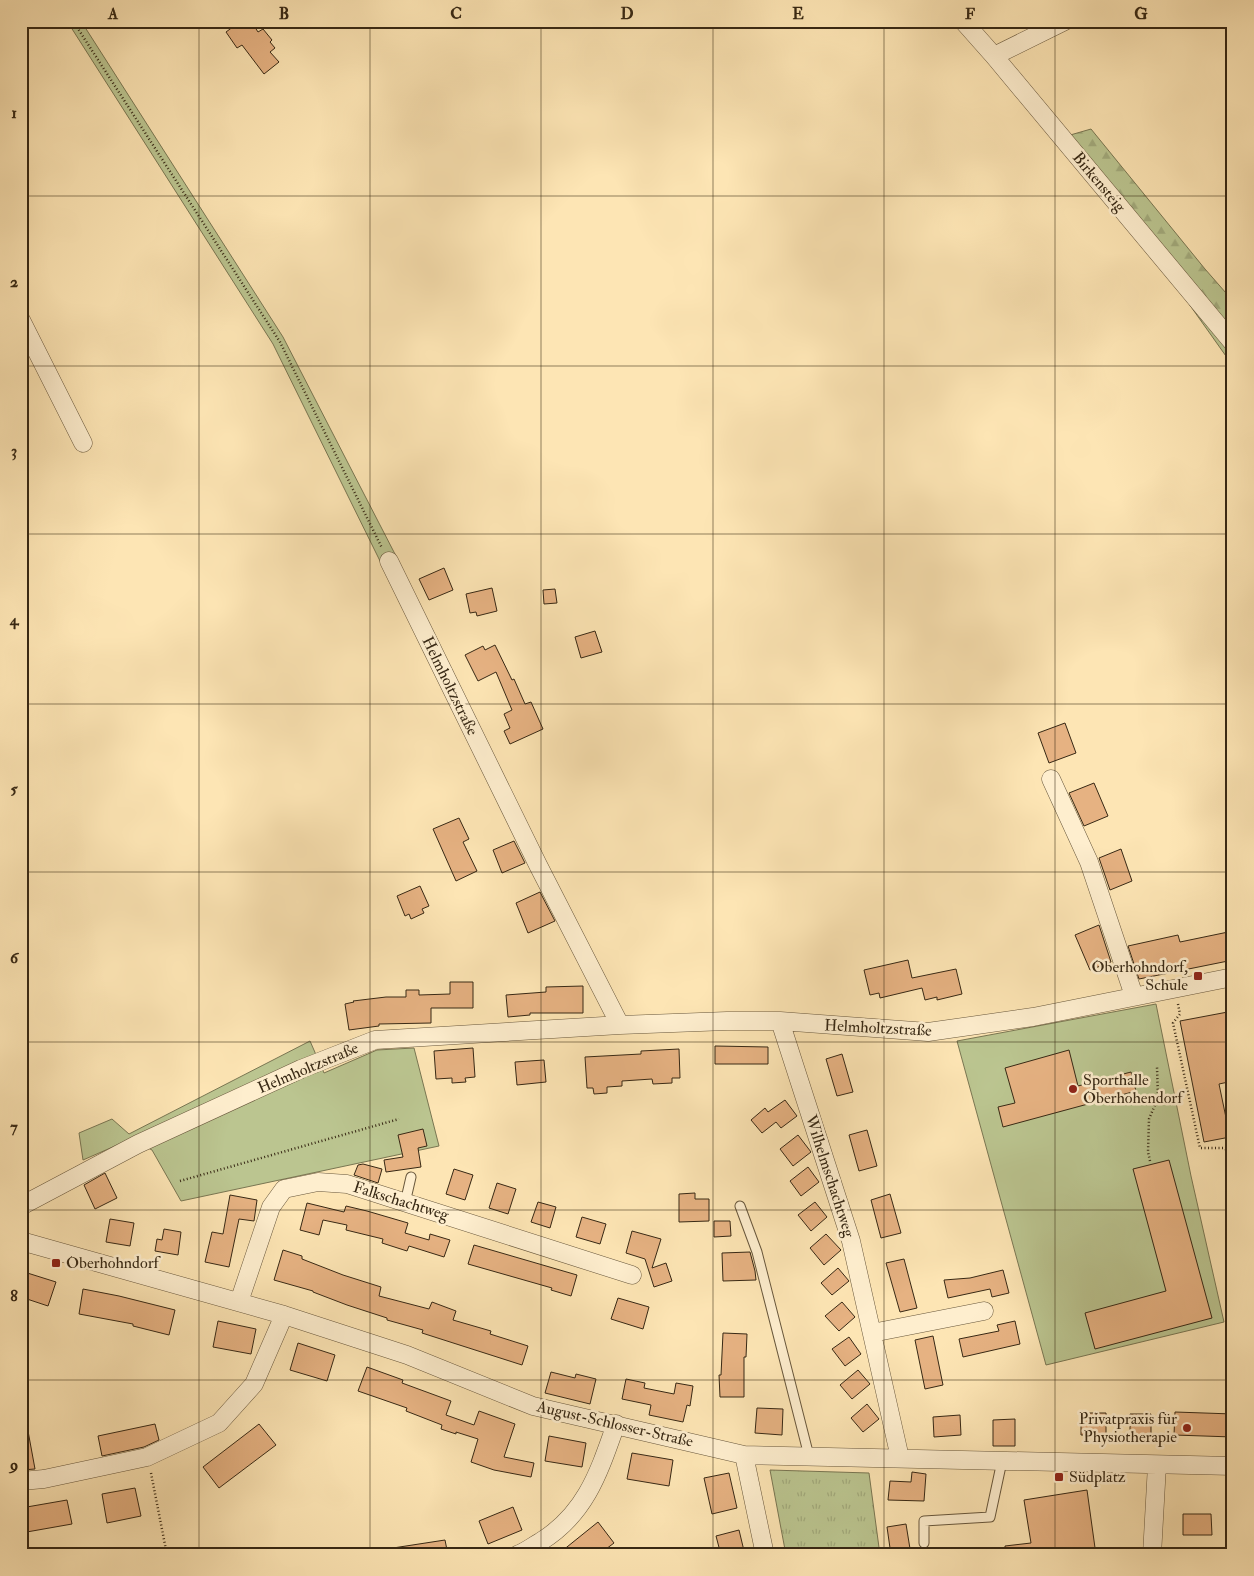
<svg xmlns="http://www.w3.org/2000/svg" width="1254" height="1576" font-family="'IM FELL Double Pica',serif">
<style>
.green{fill:#bbc590;stroke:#797652}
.forest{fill:url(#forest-firs);stroke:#797652}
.park{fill:url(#park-tufts);stroke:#797652}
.building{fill:#e6b282;stroke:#372814}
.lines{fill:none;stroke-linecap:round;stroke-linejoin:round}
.lane-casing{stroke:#68573c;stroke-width:11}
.street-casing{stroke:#68573c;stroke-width:19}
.path{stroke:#372814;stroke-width:2.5;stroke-dasharray:1 2.5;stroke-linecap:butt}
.lane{stroke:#feeece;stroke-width:9}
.street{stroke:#feeece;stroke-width:18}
.grid{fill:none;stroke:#372814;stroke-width:1;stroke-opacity:0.55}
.poi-dot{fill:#8f2418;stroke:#feeece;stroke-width:2}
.labels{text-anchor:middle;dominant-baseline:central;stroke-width:5;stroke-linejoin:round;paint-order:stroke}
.street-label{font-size:16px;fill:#372814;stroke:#feeece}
.poi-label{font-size:16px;fill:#372814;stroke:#feeece;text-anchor:start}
.neatline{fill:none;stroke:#372814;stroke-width:2}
.grid-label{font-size:16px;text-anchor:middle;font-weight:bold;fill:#372814}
</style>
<defs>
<pattern id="forest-firs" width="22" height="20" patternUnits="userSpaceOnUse" patternTransform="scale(1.25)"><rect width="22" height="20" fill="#bbc590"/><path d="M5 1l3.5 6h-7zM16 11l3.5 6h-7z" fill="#a1a97b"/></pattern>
<pattern id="park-tufts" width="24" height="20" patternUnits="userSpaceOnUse" patternTransform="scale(1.25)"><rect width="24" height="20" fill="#bbc590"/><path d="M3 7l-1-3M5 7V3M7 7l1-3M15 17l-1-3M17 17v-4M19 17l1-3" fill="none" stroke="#a1a97b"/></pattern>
</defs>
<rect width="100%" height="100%" fill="#fde5b4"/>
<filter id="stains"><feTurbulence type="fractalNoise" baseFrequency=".004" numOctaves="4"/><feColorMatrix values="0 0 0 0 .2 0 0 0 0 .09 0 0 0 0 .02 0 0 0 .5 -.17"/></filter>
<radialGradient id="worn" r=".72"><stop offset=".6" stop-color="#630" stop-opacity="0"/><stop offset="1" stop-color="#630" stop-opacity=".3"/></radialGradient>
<path class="green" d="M67,21H81L283,337L396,556L381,563L273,344Z
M1156,1004L1191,1176L1224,1322L1046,1365L957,1041Z
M310,1041L324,1073L377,1050L414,1048L439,1146L181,1201L152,1150L131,1139L83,1160L79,1133L112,1119L129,1134Z"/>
<path class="forest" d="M1091,129L1205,269L1233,301V366L1155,256L1053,140Z"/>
<path class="park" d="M770,1470L869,1473L880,1555H786Z"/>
<path class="building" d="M241,21H251L258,32L263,29L272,40L270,42L275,48L270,52L279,62L264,74L242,45L237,48L226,32Z
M444,568L453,590L429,600L419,579Z
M492,588L497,611L477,616L476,612L470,613L466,594Z
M555,589L557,603L544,604L543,590Z
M595,631L602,652L581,658L575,637Z
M495,645L512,680L514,679L525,704L531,702L543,729L510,744L504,731L510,728L504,714L512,710L496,672L478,681L465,655L483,646L485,650Z
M1065,723L1076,753L1049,763L1038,733Z
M1094,783L1108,816L1084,826L1069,793Z
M459,818L469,839L463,842L477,871L456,881L433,829Z
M514,841L525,863L502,873L493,850Z
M1121,849L1132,881L1110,890L1099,858Z
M420,886L429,906L422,909L424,913L411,919L409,914L405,916L397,896Z
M540,892L555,921L528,933L516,903Z
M1099,925L1111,962L1090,970L1075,935Z
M1233,931V960L1139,979L1128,946L1178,935L1180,942Z
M908,960L912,978L956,969L962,994L937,1000V997L925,1000L922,988L880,998L879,993L870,995L864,970Z
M450,982H473V1008H431V1023L379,1024V1026L349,1030L345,1004L354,1002L353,1001L386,997H406V990H419V995L450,994Z
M583,986V1013H530V1015L508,1017L506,995L546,992V987Z
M1233,1011V1081L1219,1084L1230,1137L1204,1142L1180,1021Z
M715,1046L768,1047V1064H715Z
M473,1048L475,1077L465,1078L466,1082L452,1083V1078L436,1079L434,1051Z
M679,1049L680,1078H672V1083L653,1084L652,1079L622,1081V1086L607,1087V1093L594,1094L593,1088H587L585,1057L641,1054V1051Z
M1069,1050L1078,1086L1131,1072L1136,1091L1003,1127L998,1107L1015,1103L1005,1068Z
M842,1054L853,1092L837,1096L826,1059Z
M544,1060L546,1082L517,1085L515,1062Z
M785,1100L797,1116L781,1128L776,1122L762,1133L751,1120L765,1108L768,1112Z
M423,1129L427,1146L418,1148L421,1167L386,1172L384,1160L403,1157L398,1135Z
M867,1130L877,1166L859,1171L849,1135Z
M798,1135L811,1152L793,1166L780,1149Z
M1169,1160L1212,1318L1095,1349L1085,1313L1166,1291L1133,1169Z
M363,1164L382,1169L378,1183L354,1175L358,1165Z
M808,1167L819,1182L801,1196L790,1181Z
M454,1169L473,1175L465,1200L446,1194Z
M105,1173L117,1198L95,1209L84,1185Z
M497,1183L516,1189L508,1214L489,1208Z
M695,1193V1199H709V1221L679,1222V1194Z
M890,1194L901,1233L881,1238L871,1200Z
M230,1195L257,1200L254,1221L239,1219L229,1267L205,1262L212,1232L223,1234Z
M538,1202L556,1207L550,1228L531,1222Z
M815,1202L827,1217L811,1231L798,1215Z
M307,1203L344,1212L346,1206L367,1211L408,1223L405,1233L429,1240L430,1234L450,1240L444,1257L409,1246L407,1251L382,1243L383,1239L346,1230L347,1225L323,1220L319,1235L300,1230Z
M582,1217L606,1224L600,1244L576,1237Z
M110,1219L134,1223L130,1246L106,1242Z
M714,1221H730L731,1236L714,1237Z
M164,1229L181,1232L178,1255L155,1251L157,1239L162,1240Z
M632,1231L661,1239L652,1268L666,1263L672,1281L654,1287L645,1259L626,1253Z
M826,1234L841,1250L824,1265L810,1248Z
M474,1245L577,1275L571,1296L551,1290L552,1288L468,1264Z
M283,1250L302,1256V1259L343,1275L381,1287L379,1296L429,1309L432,1302L456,1311L453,1320L491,1331L490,1334L528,1346L522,1365L422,1333L423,1330L387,1320V1318L347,1305L313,1292V1291L274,1280Z
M750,1252L755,1271L756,1280L723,1281L722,1253Z
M904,1259L917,1308L900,1312L886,1263Z
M838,1268L849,1281L832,1295L821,1283Z
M1003,1270L1009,1293L992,1297L990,1289L948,1298L944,1280L970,1278Z
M21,1271L56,1282L48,1306L21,1297Z
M83,1289L119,1296L175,1310L169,1335L133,1326V1324L79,1314Z
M618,1298L649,1307L643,1329L611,1319Z
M842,1302L855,1317L839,1331L825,1316Z
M218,1321L256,1329L251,1354L213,1347Z
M1015,1321L1020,1344L963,1357L959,1339L999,1331L997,1325Z
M723,1333L747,1334L746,1357H744V1397H720L719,1375H721Z
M933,1336L943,1385L925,1389L915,1340Z
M849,1337L861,1354L845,1366L832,1349Z
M298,1343L335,1355L327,1381L290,1370Z
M367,1367L403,1380L402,1383L451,1401L446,1415L474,1425L479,1411L515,1424L504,1457L534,1463L531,1477L494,1470L471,1462L478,1439L456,1432V1434L441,1429L442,1425L406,1411L407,1408L358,1391Z
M858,1370L870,1384L852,1399L840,1385Z
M551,1372L575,1378L576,1374L596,1379L590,1404L545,1393Z
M626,1379L645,1383L644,1388L674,1394L676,1383L693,1386L690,1406L687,1405L683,1422L649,1415L651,1405L622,1399Z
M867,1404L879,1419L863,1432L851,1418Z
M757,1408L783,1409L782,1435L755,1433Z
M1175,1412L1233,1414V1437L1174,1435Z
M1081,1413H1106V1435H1081Z
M1130,1414H1151V1435H1130Z
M960,1415L961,1435L934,1437L933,1417Z
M1015,1419V1446H993V1420Z
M155,1424L159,1440L144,1447L102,1456L98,1436Z
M259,1424L276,1445L219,1488L203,1467Z
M21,1431H28L35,1469L21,1470Z
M549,1436L586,1443L582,1467L545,1461Z
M632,1453L673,1460L669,1486L627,1479Z
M912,1472L926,1474L924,1501L888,1500L890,1481L911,1482Z
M729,1473L737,1508L712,1514L704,1478Z
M135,1488L141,1516L107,1523L102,1494Z
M1087,1490L1096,1555H1005V1546L1031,1543L1024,1500Z
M67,1500L72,1524L21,1533V1508Z
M513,1507L522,1530L488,1544L479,1521Z
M1183,1514H1211L1212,1535H1183Z
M598,1522L614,1543L598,1555H557Z
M906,1524L911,1555H891L887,1527Z
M739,1530L745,1555H721L716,1536Z
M445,1540L448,1555H394L393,1548Z"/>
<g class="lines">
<g class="lane-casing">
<path id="lane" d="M405,1203L411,1177
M740,1206L757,1252L809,1456
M924,1543V1521L990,1517L1002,1461"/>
</g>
<g class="street-casing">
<path id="street" d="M963,21L994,56L1233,343
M994,56L1065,21
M21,320L83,443
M389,561L538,865L620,1025
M1051,779L1089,862L1134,996
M780,1021L851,1241L900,1458
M21,1206L138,1144L301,1069L375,1040L620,1025L727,1021H780L928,1032L1033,1017L1233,977
M21,1241L284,1315L407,1355L533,1406L744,1455L1233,1466
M239,1302L271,1207L284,1189L318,1182L347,1184L632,1275
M872,1333L984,1311
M744,1455L765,1555
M21,1481L44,1479L147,1457L219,1423L254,1384L284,1315
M517,1555C525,1552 533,1546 540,1542C586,1514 599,1472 616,1424
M1152,1555L1157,1465"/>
</g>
<path class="path" d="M73,21L280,342L382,548
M1178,1004L1180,1014L1173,1023L1200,1148H1224L1233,1155
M1150,1161L1148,1152L1149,1119L1158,1098L1157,1067
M180,1181L399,1119
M151,1473L167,1555"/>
<use href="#lane" class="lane"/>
<use href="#street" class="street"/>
</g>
<path class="grid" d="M199,21V1555M370,21V1555M541,21V1555M713,21V1555M884,21V1555M1055,21V1555M21,196H1233M21,366H1233M21,534H1233M21,704H1233M21,872H1233M21,1042H1233M21,1210H1233M21,1380H1233"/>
<g class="poi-dot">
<rect x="1193" y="971" width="10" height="10" rx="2.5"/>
<circle cx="1073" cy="1089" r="5"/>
<rect x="51" y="1258" width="10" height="10" rx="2.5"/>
<circle cx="1187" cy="1428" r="5"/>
<rect x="1054" y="1472" width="10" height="10" rx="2.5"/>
</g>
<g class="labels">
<g class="street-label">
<text transform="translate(1099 182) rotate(50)">Birkensteig</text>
<text transform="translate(450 686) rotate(64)">Helmholtzstraße</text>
<text transform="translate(878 1028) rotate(3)">Helmholtzstraße</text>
<text transform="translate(308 1068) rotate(-23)">Helmholtzstraße</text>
<text transform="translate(830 1176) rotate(72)">Wilhelmschachtweg</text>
<text transform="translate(401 1201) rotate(17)">Falkschachtweg</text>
<text transform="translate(615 1424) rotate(13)">August-Schlosser-Straße</text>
</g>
<g class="poi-label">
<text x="1188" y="967" text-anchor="end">Oberhohndorf,<tspan x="1188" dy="18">Schule</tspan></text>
<text x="1083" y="1080">Sporthalle<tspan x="1083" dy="18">Oberhohendorf</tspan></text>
<text x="66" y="1263">Oberhohndorf</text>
<text x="1177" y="1419" text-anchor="end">Privatpraxis für<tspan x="1177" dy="18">Physiotherapie</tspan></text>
<text x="1069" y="1477">Südplatz</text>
</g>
</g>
<rect width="1254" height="1576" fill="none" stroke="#fde5b4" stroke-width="55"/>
<rect x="28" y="28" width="1198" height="1520" class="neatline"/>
<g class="grid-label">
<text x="113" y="19">A</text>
<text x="284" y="19">B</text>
<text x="456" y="19">C</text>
<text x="627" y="19">D</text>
<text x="798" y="19">E</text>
<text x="970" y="19">F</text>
<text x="1141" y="19">G</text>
<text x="14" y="118">1</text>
<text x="14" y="287">2</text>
<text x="14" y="456">3</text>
<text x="14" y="625">4</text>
<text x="14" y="794">5</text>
<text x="14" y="963">6</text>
<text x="14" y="1132">7</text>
<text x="14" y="1301">8</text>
<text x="14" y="1470">9</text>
</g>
<rect width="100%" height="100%" filter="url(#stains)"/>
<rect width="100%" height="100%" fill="url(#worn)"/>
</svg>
